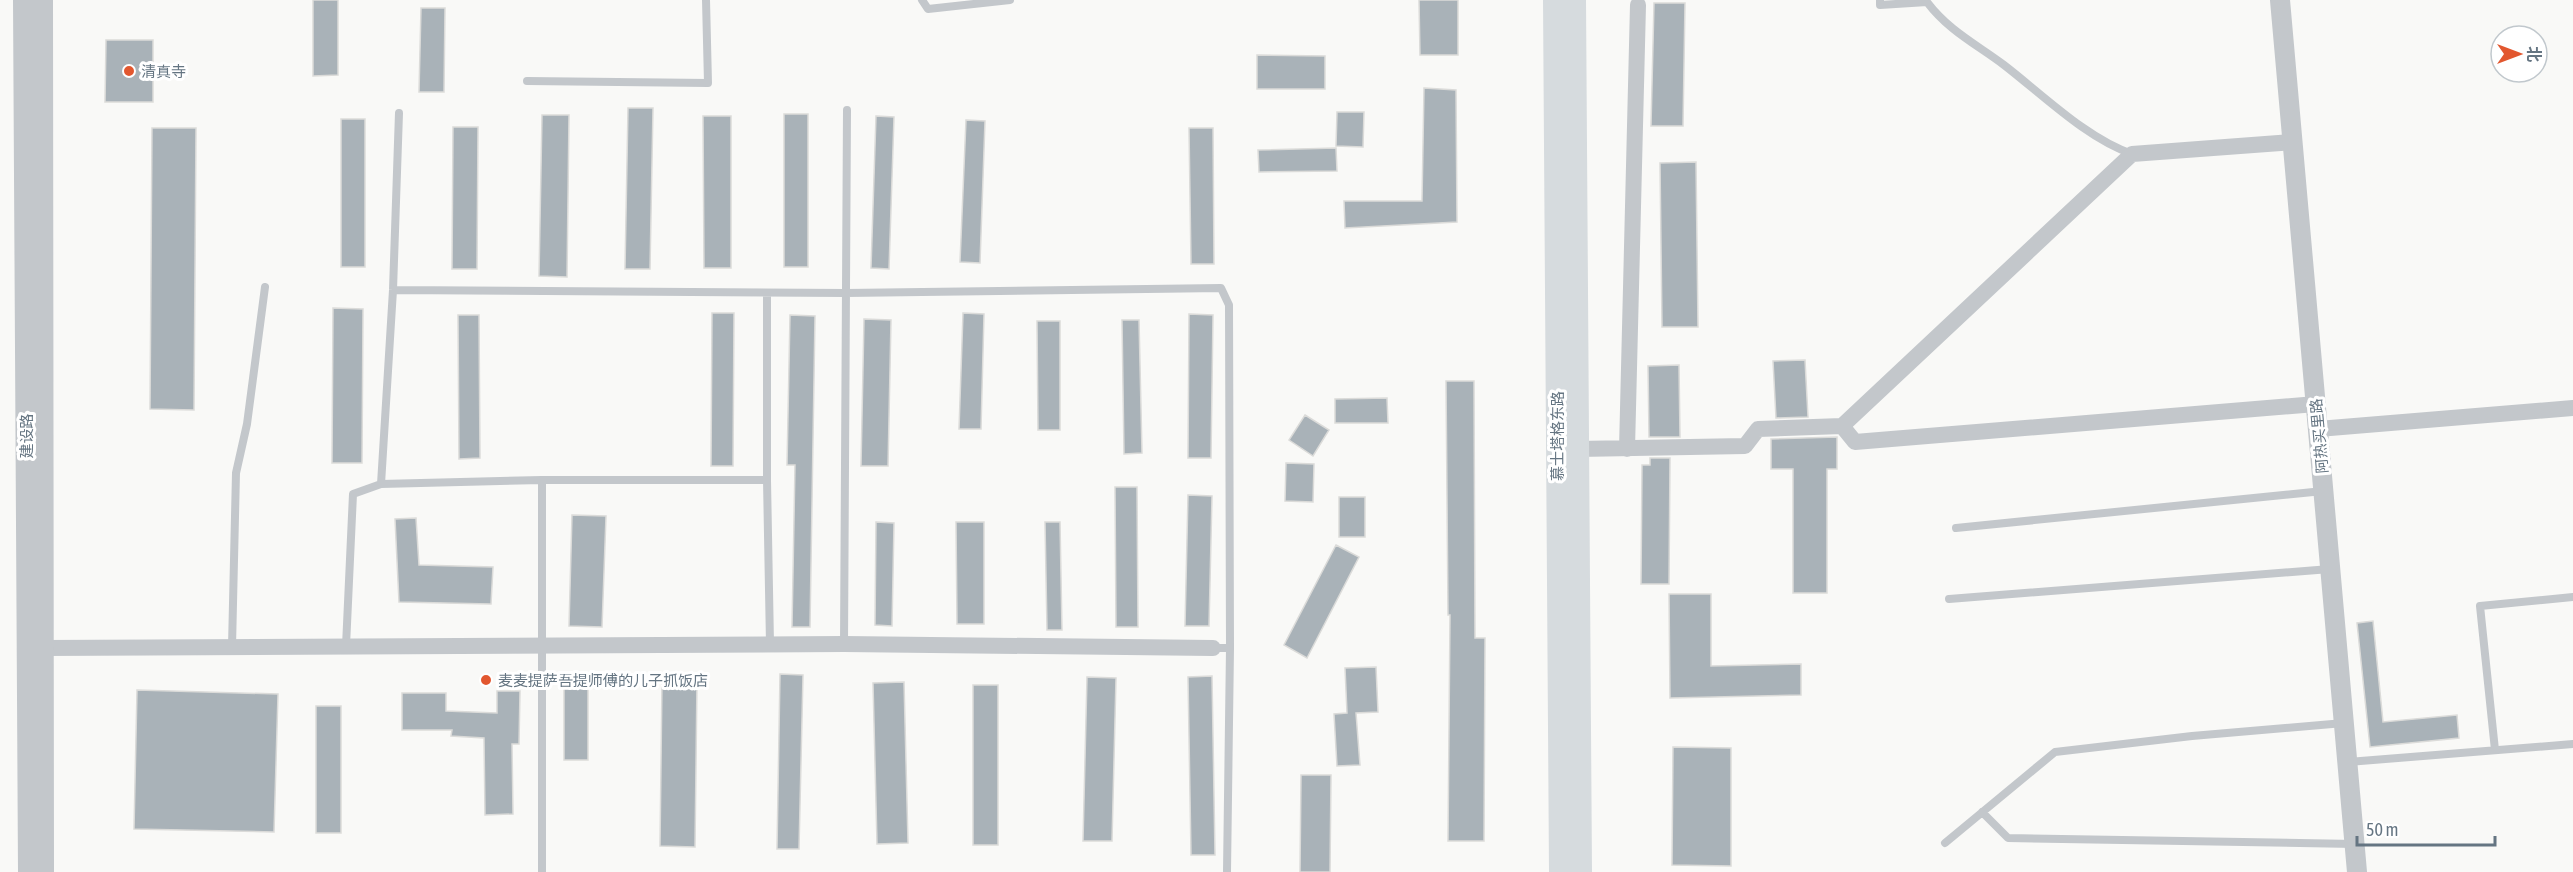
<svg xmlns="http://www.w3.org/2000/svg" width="2573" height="872" font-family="'Asap Condensed','Noto Sans SC',sans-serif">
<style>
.building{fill:#a9b2b8;stroke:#dbdbd9;stroke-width:1.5}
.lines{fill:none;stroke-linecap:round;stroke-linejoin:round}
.service{stroke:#c3c7cb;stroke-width:8}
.minor{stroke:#c3c7cb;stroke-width:16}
.tertiary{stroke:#c3c7cb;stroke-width:20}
.secondary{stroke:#d6dbde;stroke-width:22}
.poi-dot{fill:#e2572f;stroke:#fff;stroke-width:2}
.labels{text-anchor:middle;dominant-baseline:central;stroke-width:6;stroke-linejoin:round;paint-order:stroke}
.poi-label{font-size:15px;fill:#657582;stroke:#fff;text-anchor:start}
.street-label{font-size:15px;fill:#657582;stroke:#fff}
</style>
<rect width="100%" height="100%" fill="#f9f9f7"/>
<path class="building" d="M313,0H338V75L313,76Z
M1419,0H1458V55H1420Z
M1654,3H1685L1683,126H1651Z
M421,8H445L444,92H419Z
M106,40H153V102H105Z
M1257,55L1325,56V89H1257Z
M1424,88L1456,90L1457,222L1345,228L1344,201H1422Z
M628,108H653L650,269H625Z
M1337,112H1364L1363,147L1336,146Z
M784,114H808V267H784Z
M542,115H569L567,277L539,276Z
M703,116H731V268H704Z
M876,116L894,117L889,269L871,268Z
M341,119H365V267H341Z
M966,120L985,121L980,263L960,262Z
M453,127H478L477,269H452Z
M152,128H196L194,410L150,409Z
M1189,128H1213L1214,264H1191Z
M1336,148L1337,171L1259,172L1258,150Z
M1696,162L1698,327H1662L1660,163Z
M333,308L363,309L362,463H332Z
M712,313H734L733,466H711Z
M963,313L984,314L981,429H959Z
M1189,314L1213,315L1211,458H1188Z
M458,315H479L480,458L459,459Z
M790,315L815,316L810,627H792L795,465H787Z
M864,319L891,320L888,466H861Z
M1122,320H1139L1142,453L1124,454Z
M1037,321H1060V430H1038Z
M1805,360L1808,417L1776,418L1773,361Z
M1679,365L1680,437H1649L1648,366Z
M1446,381H1474L1475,638H1485L1484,841H1448L1450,615H1448Z
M1387,398L1388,423H1335V399Z
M1305,415L1329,430L1313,456L1289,440Z
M1837,437V469H1827V593H1793V469H1771V439Z
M1650,458H1670L1669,584H1641L1642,465H1650Z
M1286,463L1314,464L1313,502L1285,501Z
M1115,487H1137L1138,627H1116Z
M1188,495L1212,496L1209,626H1185Z
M1339,497H1365V537H1339Z
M572,515L606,516L602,627L569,626Z
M416,518L419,565L493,567L491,604L399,602L395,519Z
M876,522L894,523L892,626L875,625Z
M956,522H984V624H957Z
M1045,522H1060L1062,630H1047Z
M1336,545L1359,557L1307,658L1284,645Z
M1669,594H1711V666L1801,664V695L1670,698Z
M2373,621L2383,722L2457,715L2459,738L2370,747L2357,623Z
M1376,667L1378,712L1356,713L1360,765L1337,766L1334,714L1347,713L1345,668Z
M780,674L803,675L799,849H777Z
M1212,676L1215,855H1191L1188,677Z
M1087,677L1116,678L1112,841H1083Z
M564,681H588V760H564Z
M662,681H697L695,847L660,846Z
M904,682L908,843L877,844L873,683Z
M973,685H998V845H973Z
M137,690L278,694L274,832L134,829Z
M497,691H520L519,744H512L513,814L485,815L484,738L451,736L452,730H402V693H446V711L497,713Z
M316,706H341V833H316Z
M1673,747L1731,748V866L1672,865Z
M1301,775H1331L1330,872H1300Z"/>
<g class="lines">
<path class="service" d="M922,0L928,9L1010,0
M1880,0V5L1927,2C1949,31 1976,44 2004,65C2043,95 2086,138 2132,154
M527,81L708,83L706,0
M393,290L846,293L1221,288L1229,305L1230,648H1213
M767,293V480
M542,480H767L770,644
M381,484L542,480V872
M1956,528L2323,491
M1949,599L2330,569
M844,644L847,110
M346,646L353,494L381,484L393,290L399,113
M232,647L236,473L247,424L265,287
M2495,750L2480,606L2573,597
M2348,762L2573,744
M1982,812L2008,838L2355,844
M1945,843L2055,752L2192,736L2344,723
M1227,872L1230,648"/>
<path class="minor" d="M1842,426L2132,154L2293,142
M2318,429L2573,408
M1578,449L1745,446L1758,429L1842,426L1855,442L2316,404
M1627,449L1638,5
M44,648L844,644L1213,648"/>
<path class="tertiary" d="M23,0L28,872
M43,0L44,872
M2280,0L2357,872"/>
<path class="secondary" d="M1554,0L1560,872
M1575,0L1581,872"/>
</g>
<g class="poi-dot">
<circle cx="129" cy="71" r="6"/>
<circle cx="486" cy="680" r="6"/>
</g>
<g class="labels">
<g class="poi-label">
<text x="141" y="71">清真寺</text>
<text x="498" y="680">麦麦提萨吾提师傅的儿子抓饭店</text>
</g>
<g class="street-label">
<text transform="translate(26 436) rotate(-90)">建设路</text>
<text transform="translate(1557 436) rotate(-90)">慕士塔格东路</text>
<text transform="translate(2319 436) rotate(-95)">阿热买里路</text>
</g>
</g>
<g transform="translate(2519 54) rotate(90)"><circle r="28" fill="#ffffff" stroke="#c1c8cd" stroke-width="1.5"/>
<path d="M0-4.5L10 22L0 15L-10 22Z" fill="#e2572f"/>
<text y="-9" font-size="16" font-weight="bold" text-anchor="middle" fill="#657582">北</text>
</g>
<path d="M2357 836v9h138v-9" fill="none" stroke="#657582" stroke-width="3"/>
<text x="2366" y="836" font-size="18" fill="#657582" stroke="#ffffff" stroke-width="4.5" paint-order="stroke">50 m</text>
</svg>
